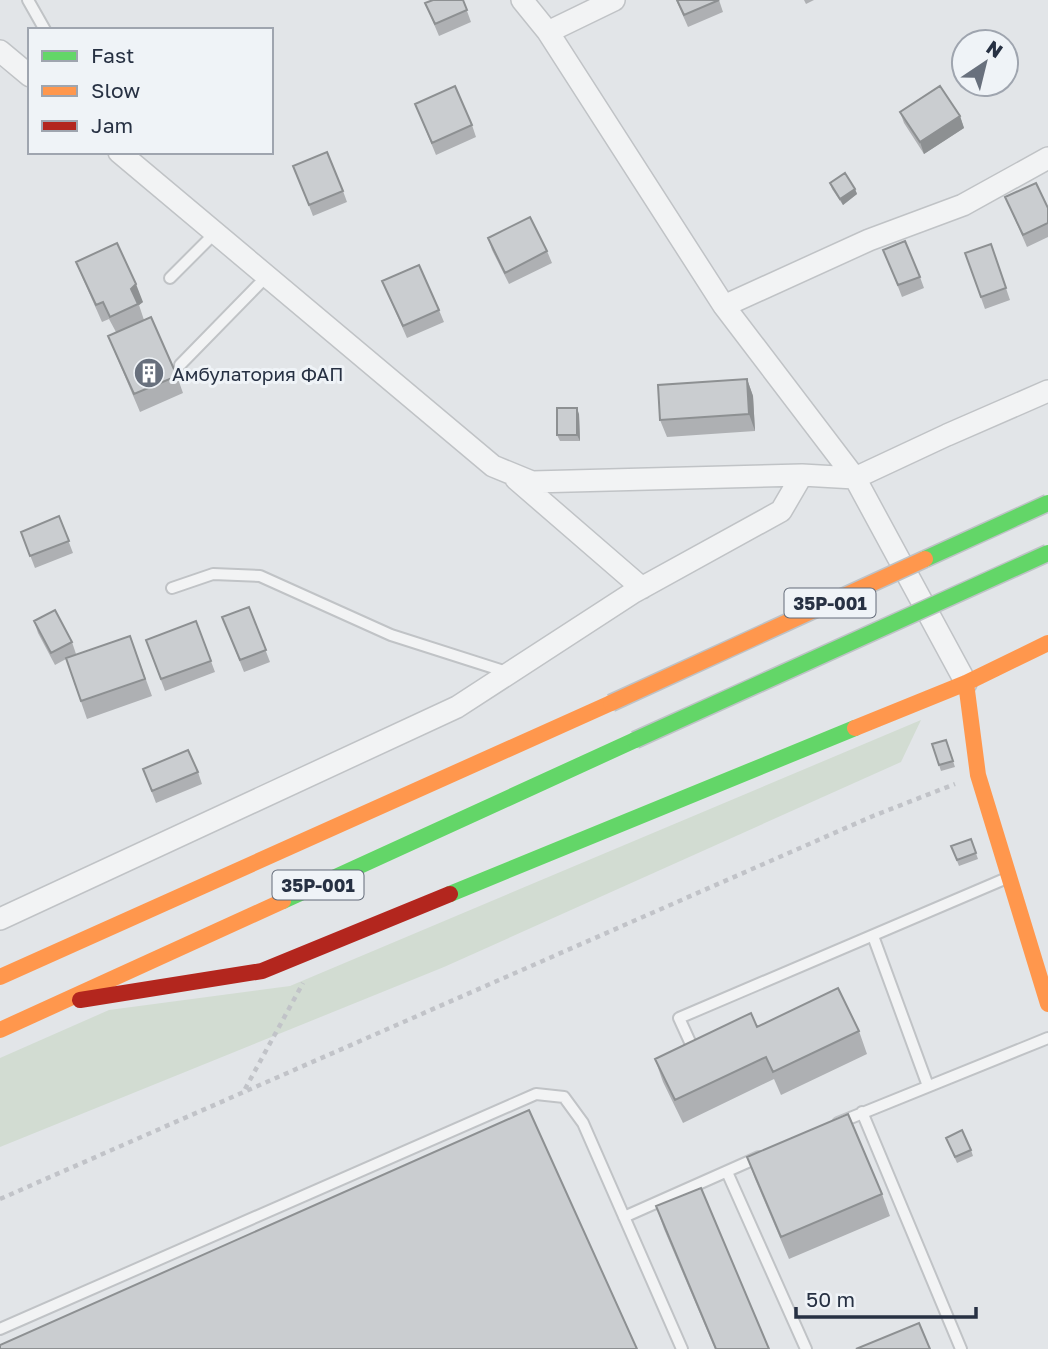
<svg xmlns="http://www.w3.org/2000/svg" width="1048" height="1349" font-family="'Golos Text',sans-serif">
<style>
.green{fill:#d2dcd2}
.lines{fill:none;stroke-linecap:round;stroke-linejoin:round}
.lane-casing{stroke:#c0c3c6;stroke-width:14}
.street-casing{stroke:#c0c3c6;stroke-width:24}
.path{stroke:#c1c3c8;stroke-width:4.5;stroke-dasharray:5 5;stroke-linecap:butt}
.lane{stroke:#f2f3f4;stroke-width:10}
.street{stroke:#f2f3f4;stroke-width:21}
.fast{stroke:#63d668;stroke-width:16}
.slow{stroke:#ff974d;stroke-width:16}
.jam{stroke:#b3261e;stroke-width:16}
.fast-bridge-casing{stroke:#bec2c6;stroke-width:19;stroke-linecap:butt}
.slow-bridge-casing{stroke:#bec2c6;stroke-width:19;stroke-linecap:butt}
.fast-bridge{stroke:#63d668;stroke-width:16}
.slow-bridge{stroke:#ff974d;stroke-width:16}
.wall{fill:#aeb0b3}
.shaded-wall{fill:#8d9092}
.building{fill:#cacdd0;stroke:#8d9092;stroke-width:2}
.labels{text-anchor:middle;dominant-baseline:central;stroke-width:6;stroke-linejoin:round;paint-order:stroke}
.shield{fill:#eff3f7;stroke:#636b79;stroke-width:2}
.shield-label{font-size:18px;font-weight:bold;fill:#273143}
.poi-label{font-size:19px;fill:#273143;stroke:#eff3f7;text-anchor:start}
</style>
<rect width="100%" height="100%" fill="#e2e5e8"/>
<path class="green" d="M921,720L901,762L444,967L0,1147V1058L109,1010L290,986Z"/>
<g class="lines">
<g class="lane-casing">
<path id="lane" d="M28,0L45,30
M170,278L215,233
M180,365L266,277
M172,588L213,574L260,576L391,635L510,673
M873,936L928,1086
M695,1053L679,1018L1007,878
M862,1112L961,1349
M838,1123L1048,1038
M727,1172L806,1349
M624,1217L759,1157
M0,1329L536,1094L564,1097L583,1123L682,1349"/>
</g>
<g class="street-casing">
<path id="street" d="M522,0L548,32L724,306L855,478L947,435L1048,391
M548,32L614,0
M0,51L30,76
M119,152L493,466L532,482L802,475L855,478L966,683
M724,306L869,240L963,205L1048,158
M516,479L642,588
M0,919L457,707L634,592L781,511L802,475"/>
</g>
<path class="path" d="M245,1089L303,983
M0,1199L873,816L955,784"/>
<use href="#lane" class="lane"/>
<use href="#street" class="street"/>
<path class="fast" d="M450,894L855,728
M283,901L635,740"/>
<path class="slow" d="M966,683L978,775L1048,1004
M855,728L966,683L1048,643
M0,977L611,703
M0,1030L283,901"/>
<path class="jam" d="M80,1000L262,971L450,894"/>
<g class="fast-bridge-casing">
<path id="fast-bridge" d="M925,559L1048,503
M635,740L1048,553"/>
</g>
<g class="slow-bridge-casing">
<path id="slow-bridge" d="M611,703L925,559"/>
</g>
<use href="#fast-bridge" class="fast-bridge"/>
<use href="#slow-bridge" class="slow-bridge"/>
</g>
<path class="wall" d="M463,0L471,22L439,36L425,3Z
M676,0H719L723,12L688,27Z
M804,0H814L806,4Z
M415,104L472,125L476,137L436,155Z
M900,112L960,116L964,128L924,154L904,123Z
M298,177L343,191L347,202L313,216Z
M830,183L855,189L857,194L843,205L832,189Z
M1005,197L1048,208V237L1027,247Z
M488,238L547,251L552,263L509,284L492,250Z
M991,244L1010,300L985,309L965,253Z
M888,261L920,277L924,288L902,297Z
M76,262L143,302L139,305L144,320L177,376L183,393L140,412L115,353L108,336L116,332L109,319L102,322L83,279Z
M382,281L439,310L444,322L407,338Z
M747,379L753,396L755,431L667,437L660,420Z
M579,414L580,441H560L557,435Z
M59,516L73,553L35,568L21,532Z
M249,607L270,662L244,672L222,617Z
M34,621L72,642L76,654L69,657L130,636L152,696L87,719L66,659L55,665L38,633Z
M196,621L215,672L165,691L146,640Z
M946,740L955,767L941,771L932,744Z
M143,769L198,772L202,784L156,803Z
M971,839L978,859L959,866L951,846Z
M757,1027L859,1031L867,1054L781,1095L774,1079L683,1123L663,1082L655,1059Z
M946,1138L971,1150L973,1156L957,1163Z
M747,1157L882,1194L890,1216L789,1259L755,1179Z
M656,1206L769,1349H715L664,1229Z"/>
<path class="shaded-wall" d="M960,116L964,128L924,154L920,142Z
M855,189L857,194L843,205L840,199Z
M136,284L143,302L139,305L131,289Z
M747,379L753,396L755,431L749,414Z
M577,408L579,414L580,441L577,435Z"/>
<path class="building" d="M433,0H463L467,10L435,24L425,3Z
M677,0H719L684,15Z
M455,86L472,125L432,143L415,104Z
M940,86L960,116L920,142L900,112Z
M327,152L343,191L309,205L293,166Z
M845,173L855,189L840,199L830,183Z
M1036,183L1048,208V223L1023,235L1005,197Z
M530,217L547,251L505,273L488,238Z
M905,241L920,277L898,285L883,250Z
M117,243L136,284L131,289L138,304L110,317L103,302L96,305L76,262Z
M991,244L1006,288L981,297L965,253Z
M419,265L439,310L403,326L382,281Z
M151,317L177,376L134,394L108,336Z
M747,379L749,414L660,420L658,385Z
M557,408H577V435H557Z
M59,516L69,541L30,556L21,532Z
M249,607L266,650L240,660L222,617Z
M55,610L72,642L51,653L34,621Z
M196,621L211,661L161,679L146,640Z
M130,636L145,679L81,701L66,658Z
M946,740L953,761L939,765L932,744Z
M188,750L198,772L152,791L143,769Z
M971,839L976,853L957,860L951,846Z
M838,988L859,1031L773,1072L766,1057L675,1100L655,1059L751,1013L757,1027Z
M529,1110L637,1349H0V1345Z
M848,1114L882,1194L781,1237L747,1157Z
M962,1130L971,1150L955,1157L946,1138Z
M701,1188L769,1349H716L656,1206Z
M919,1323L930,1349H856Z"/>
<defs>
<g id="building-disc" transform="scale(1.575)"><circle r="9.5" fill="#68707d" stroke="#eff3f7"/><path d="M-4-6H4V6H1V3H-1V6H-4ZM-2.5-4.3h1.7v1.8h-1.7ZM.8-4.3h1.7v1.8H.8ZM-2.5-1h1.7V.8h-1.7ZM.8-1h1.7V.8H.8Z" fill="#fff"/></g>
</defs>
<g fill-rule="evenodd">
<use href="#building-disc" x="149" y="373"/>
</g>
<g class="labels">
<g class="shield">
<rect x="784.5" y="588.5" width="91" height="29" rx="5"/>
<rect x="272.5" y="870.5" width="91" height="29" rx="5"/>
</g>
<g class="shield-label">
<text x="830" y="603">35Р-001</text>
<text x="318" y="885">35Р-001</text>
</g>
<g class="poi-label">
<text x="172" y="373">Амбулатория ФАП</text>
</g>
</g>
<rect x="28" y="28" width="245" height="126" fill="#eff3f7" stroke="#9fa5af" stroke-width="2"/>
<rect x="42" y="51" width="35" height="10" fill="#63d668" stroke="#9fa5af" stroke-width="2"/>
<text x="91" y="63" font-size="21" fill="#273143">Fast</text>
<rect x="42" y="86" width="35" height="10" fill="#ff974d" stroke="#9fa5af" stroke-width="2"/>
<text x="91" y="98" font-size="21" fill="#273143">Slow</text>
<rect x="42" y="121" width="35" height="10" fill="#b3261e" stroke="#9fa5af" stroke-width="2"/>
<text x="91" y="133" font-size="21" fill="#273143">Jam</text>
<g transform="translate(985 63) rotate(35)"><circle r="33" fill="#eff3f7" stroke="#9fa5af" stroke-width="2"/>
<path d="M0-5L12 26L0 18L-12 26Z" fill="#68707d"/>
<text y="-10" font-size="19" font-weight="bold" text-anchor="middle" fill="#273143">N</text>
</g>
<path d="M796 1307v10h180v-10" fill="none" stroke="#273143" stroke-width="3.5"/>
<text x="806" y="1307" font-size="21" fill="#273143" stroke="#eff3f7" stroke-width="5" paint-order="stroke">50 m</text>
</svg>
